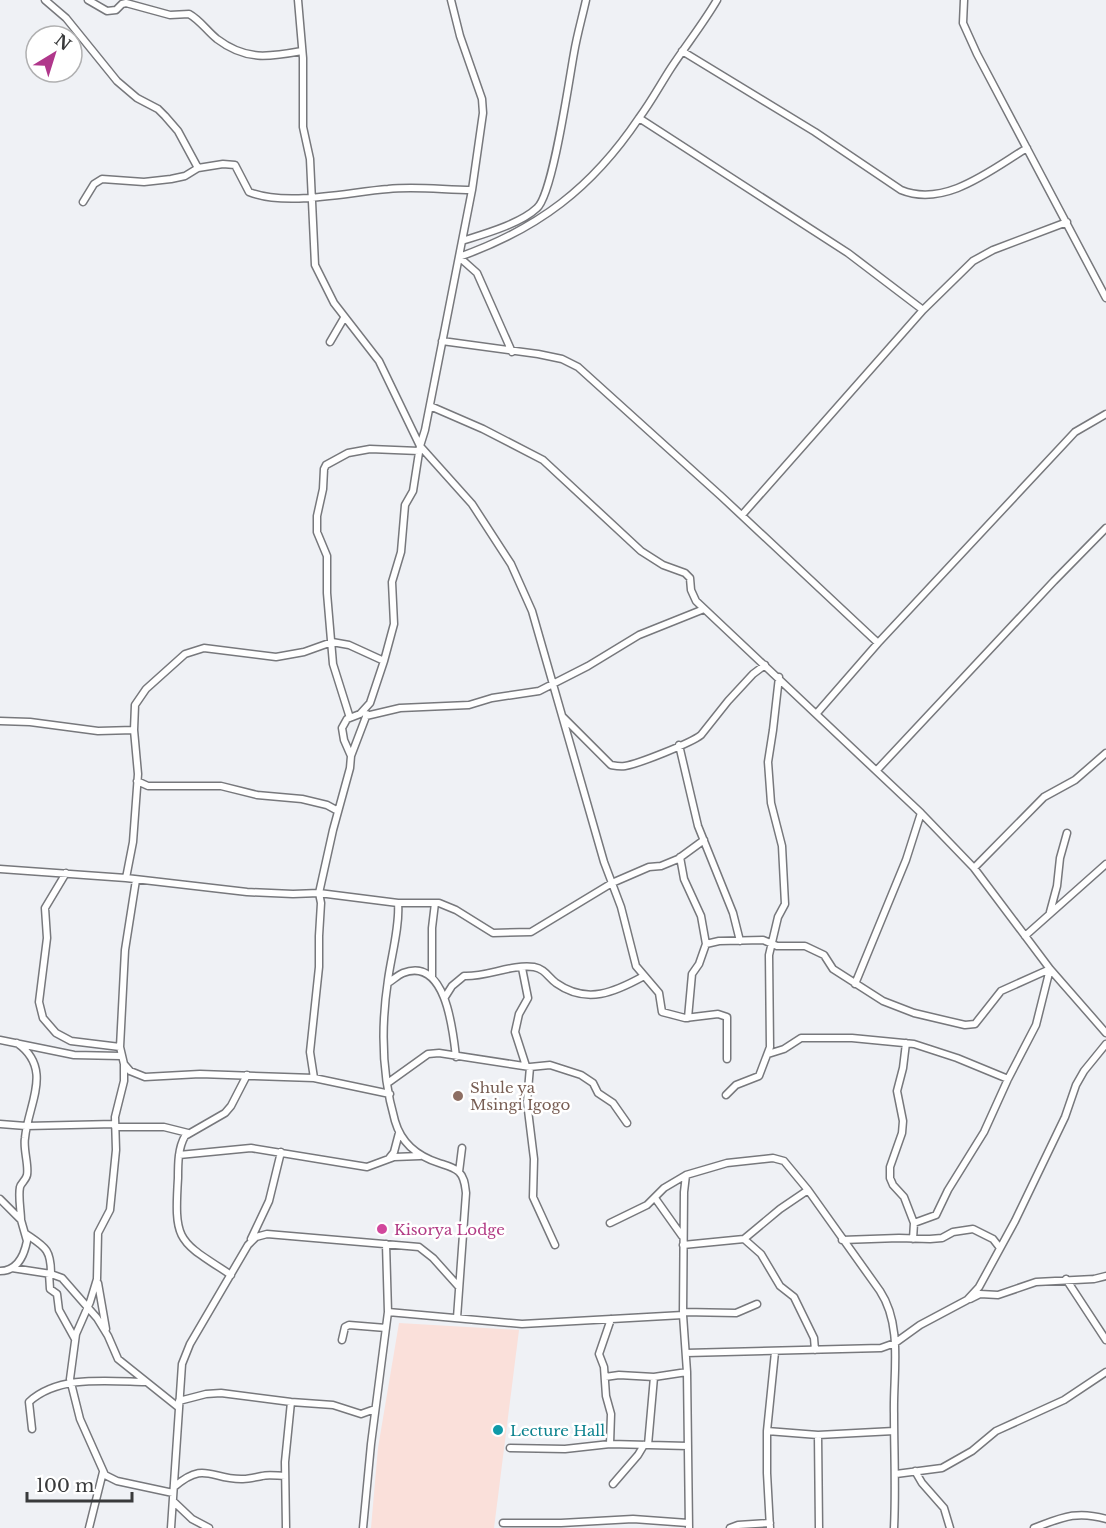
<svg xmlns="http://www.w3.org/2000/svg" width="1106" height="1528" font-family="'Libre Baskerville',serif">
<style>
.education{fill:#fae0da}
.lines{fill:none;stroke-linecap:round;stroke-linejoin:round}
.minor-casing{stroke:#77787c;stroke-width:9}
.minor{stroke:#fff;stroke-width:6}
.education-dot{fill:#8d6e63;stroke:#fff;stroke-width:2}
.hotel-dot{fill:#d1479c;stroke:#fff;stroke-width:2}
.culture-dot{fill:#0f9aa8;stroke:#fff;stroke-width:2}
.labels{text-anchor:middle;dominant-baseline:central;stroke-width:5;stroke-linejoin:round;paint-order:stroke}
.education-label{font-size:15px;fill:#785e54;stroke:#fff;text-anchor:start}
.hotel-label{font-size:15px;fill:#b23c85;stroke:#fff;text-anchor:start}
.culture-label{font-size:15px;fill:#0d838f;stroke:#fff;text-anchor:start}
</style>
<rect width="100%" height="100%" fill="#eff1f5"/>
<path class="education" d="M399,1323L519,1330L494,1528H371L378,1448Z"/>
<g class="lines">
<g class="minor-casing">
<path id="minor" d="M45,0L66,18L117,81L137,98L158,109L165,116L178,131L198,168
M88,0L107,11L116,10L122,4L126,3L170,15L189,14C200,20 207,31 217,39C246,61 269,57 302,51
M298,0L303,58V127L310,159L315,265L334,303L379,361L420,446L472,504L511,564L532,611L604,862L621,907L636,966L659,993L662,1012L685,1018L718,1014L727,1017V1059
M964,0L963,23L977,54L1106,298
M682,51L815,132L901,190C945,208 991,170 1027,148
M639,118L848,253L923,310
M83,202L94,184L102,179L144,182L171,179L185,176L198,168L223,164L235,165L249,192C287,207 348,192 388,189C416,186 445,190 472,190
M462,241C484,234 520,224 537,208C553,194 569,80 574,53C577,35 582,18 586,0
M459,257C538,229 592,188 639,118C651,102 660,85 671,68C686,45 703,24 717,0
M459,257L477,273L512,352
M442,341L538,354L562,359L578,367L722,497L878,643
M330,342L344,318
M430,406L483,429L543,460L641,551L663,565L685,573L690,578L691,590L696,601L921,813L974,868L1050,969L1106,1033
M742,515L923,310L973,261L993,250L1067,222
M817,713L878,643L1075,432L1106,414
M366,716L400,708L469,705L492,698L539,691L588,666L639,635L704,609
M563,717L611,765C616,766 620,767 625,766C638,764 691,743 701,735L728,701L753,674L765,665
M350,718L333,664L327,593V556L317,532V516L323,489L324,469L326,465L348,453L370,449L419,451
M0,721L30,722L98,731L134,730
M679,745L698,826L733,913L740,941
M351,756L367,714
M877,770L1054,581L1106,528
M137,781L148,786H221L257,795L302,799L327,805L338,811
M680,857L684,879L701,916L706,944L699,964L692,974L688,1018
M974,868L1044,797L1075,780L1106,753
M0,869L126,878L247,892L293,894L319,893L333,830L350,768L351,756L344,740L342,728L347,719L360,714L370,703L384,661L394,624L392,582L401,552L405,505L413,491L420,446L425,430L472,190L483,113L482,99L460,36L451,0
M66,873L45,908L47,938L39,1002L43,1018L56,1033L71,1041L120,1047
M126,878L133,842L138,774L134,730L135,705L146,689L185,654L204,648L276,657L304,652L332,642L349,645L384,661
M136,880L125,950L120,1047L124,1064L130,1071L145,1077L200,1074L314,1078L390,1094
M398,903H439L456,910L493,933L531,932L612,883L649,867L661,866L678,859L704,840
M1050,912L1057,886L1060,858L1067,833
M1025,936L1106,864
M706,944L719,941L763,940L777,946H805L824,955L833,969L883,1001L914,1013L965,1025L975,1024L1001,991L1050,969
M522,968L528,998L519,1014L515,1032L526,1066
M432,977V928L435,903
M388,983C393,980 398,975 403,973C446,956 453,1031 456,1057
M855,984L906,860L921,813
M445,997L452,986L464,976C487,977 511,964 534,967C545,969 548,977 556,983C587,1005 615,992 644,976
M0,1040L74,1055L121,1056
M17,1043C54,1069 28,1104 25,1138C23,1149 29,1165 27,1175C26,1180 21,1183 20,1187C18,1197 21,1211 21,1220
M906,1043L903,1068L897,1091L903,1121L902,1133L890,1167V1178L893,1185L904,1197L914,1223L913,1239
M768,1054L784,1049L801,1038H852L914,1044L957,1058L1008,1079
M124,1064V1081L115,1117L116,1150L110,1210L98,1233L97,1279L90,1302L76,1334L70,1379L80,1419L105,1475L117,1481L173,1493
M530,1067L527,1102L534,1159L533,1197L555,1245
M314,1078L310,1052L319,967V936L321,903L319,893L398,903C400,926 391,957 388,980C381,1026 382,1076 395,1121C401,1142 417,1156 439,1163C445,1165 454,1167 459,1172C465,1178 465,1186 466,1193L457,1318
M389,1082L428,1054L439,1053L530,1067L550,1065L581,1075L593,1083L598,1093L613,1103L627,1123
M726,1095L736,1085L759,1076L770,1047L769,955L778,917L785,904L782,846L771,803L768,762L773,730L779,677
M0,1124L26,1126L115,1124
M115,1127H164L188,1133
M179,1155L251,1148L367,1167L394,1157L420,1156
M390,1157L394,1152L399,1133
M459,1172L462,1148
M686,1175L684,1192L683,1315L687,1372L689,1528
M808,1190L780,1209L744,1239L761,1254L780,1286L794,1297L814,1338L815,1350
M655,1198L682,1236
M0,1199L21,1220L27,1241C24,1256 17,1271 0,1271
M610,1223L647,1205L664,1188L686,1175L727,1163L773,1158L784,1161L808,1190L880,1291C903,1326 893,1373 894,1413C894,1451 896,1489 894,1528
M914,1223L936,1215L948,1190L984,1132L1008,1079L1036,1025L1050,969
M26,1234C45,1247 51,1249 51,1274
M251,1239L269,1201L281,1152
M842,1240L899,1238L930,1239L942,1238L953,1232L973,1229L993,1239L1000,1248
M683,1245L744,1239
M12,1268L51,1274L62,1278L97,1318L108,1336L118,1359L178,1407
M49,1273L50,1289L57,1294L59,1310L75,1339
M231,1275C178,1240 174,1243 178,1178C178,1164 178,1148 185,1136L225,1113L231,1106L247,1075
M1066,1279L1106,1340
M98,1283L106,1329
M970,1299L980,1294L998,1295L1036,1282L1094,1279L1106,1276
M388,1312L522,1324L683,1315
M683,1312L736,1313L757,1304
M342,1340L345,1327L349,1325L386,1328
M686,1353L881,1348L895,1343L920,1325L967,1300L979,1287L1015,1221L1065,1117L1076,1085L1084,1071L1106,1044
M605,1377L619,1375L654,1377
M179,1401L206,1394L221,1393L291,1402L333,1405L361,1414L375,1409
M32,1429L29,1402C58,1375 107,1381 145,1382
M767,1431L818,1435L894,1431
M818,1435L819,1528
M610,1444L611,1414L606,1396L604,1367L599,1354L611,1319
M648,1445L654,1377L687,1372
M510,1448L565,1449L610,1444L688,1446
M915,1471L922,1483L944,1508L950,1528
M896,1474L942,1468L972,1451L996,1431L1064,1400L1106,1372
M613,1484L638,1455L644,1445
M174,1487C205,1460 211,1480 243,1479C250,1479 256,1477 262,1476C269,1474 278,1476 285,1476
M173,1501L192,1519L209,1528
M503,1523H561L633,1519L688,1523
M89,1528L103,1472
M171,1528L182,1364L190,1344L248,1245L256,1237L267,1234L419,1247L433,1258L459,1287
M286,1528L285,1462L291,1402
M363,1528L371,1444L388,1312L386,1244
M730,1528L738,1525L770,1523
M770,1528L767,1473V1431L775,1352
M1034,1528C1061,1518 1076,1510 1106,1519"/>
</g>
<use href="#minor" class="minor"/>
</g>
<circle class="education-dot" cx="458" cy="1096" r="6"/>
<circle class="hotel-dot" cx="382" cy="1229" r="6"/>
<circle class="culture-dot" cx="498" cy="1430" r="6"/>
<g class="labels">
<g class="education-label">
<text x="470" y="1087">Shule ya<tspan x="470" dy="17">Msingi Igogo</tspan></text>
</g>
<g class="hotel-label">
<text x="394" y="1229">Kisorya Lodge</text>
</g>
<g class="culture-label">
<text x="510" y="1430">Lecture Hall</text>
</g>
</g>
<g transform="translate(54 54) rotate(38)"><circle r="28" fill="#ffffff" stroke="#b0b0b1" stroke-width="1.5"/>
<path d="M0-4.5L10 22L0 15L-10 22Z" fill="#b0378b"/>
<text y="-9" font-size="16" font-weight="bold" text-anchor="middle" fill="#393a3b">N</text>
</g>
<path d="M27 1492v9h105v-9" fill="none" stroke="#393a3b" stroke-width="3"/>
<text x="36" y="1492" font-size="18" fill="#393a3b" stroke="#ffffff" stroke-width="4.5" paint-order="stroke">100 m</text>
</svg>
